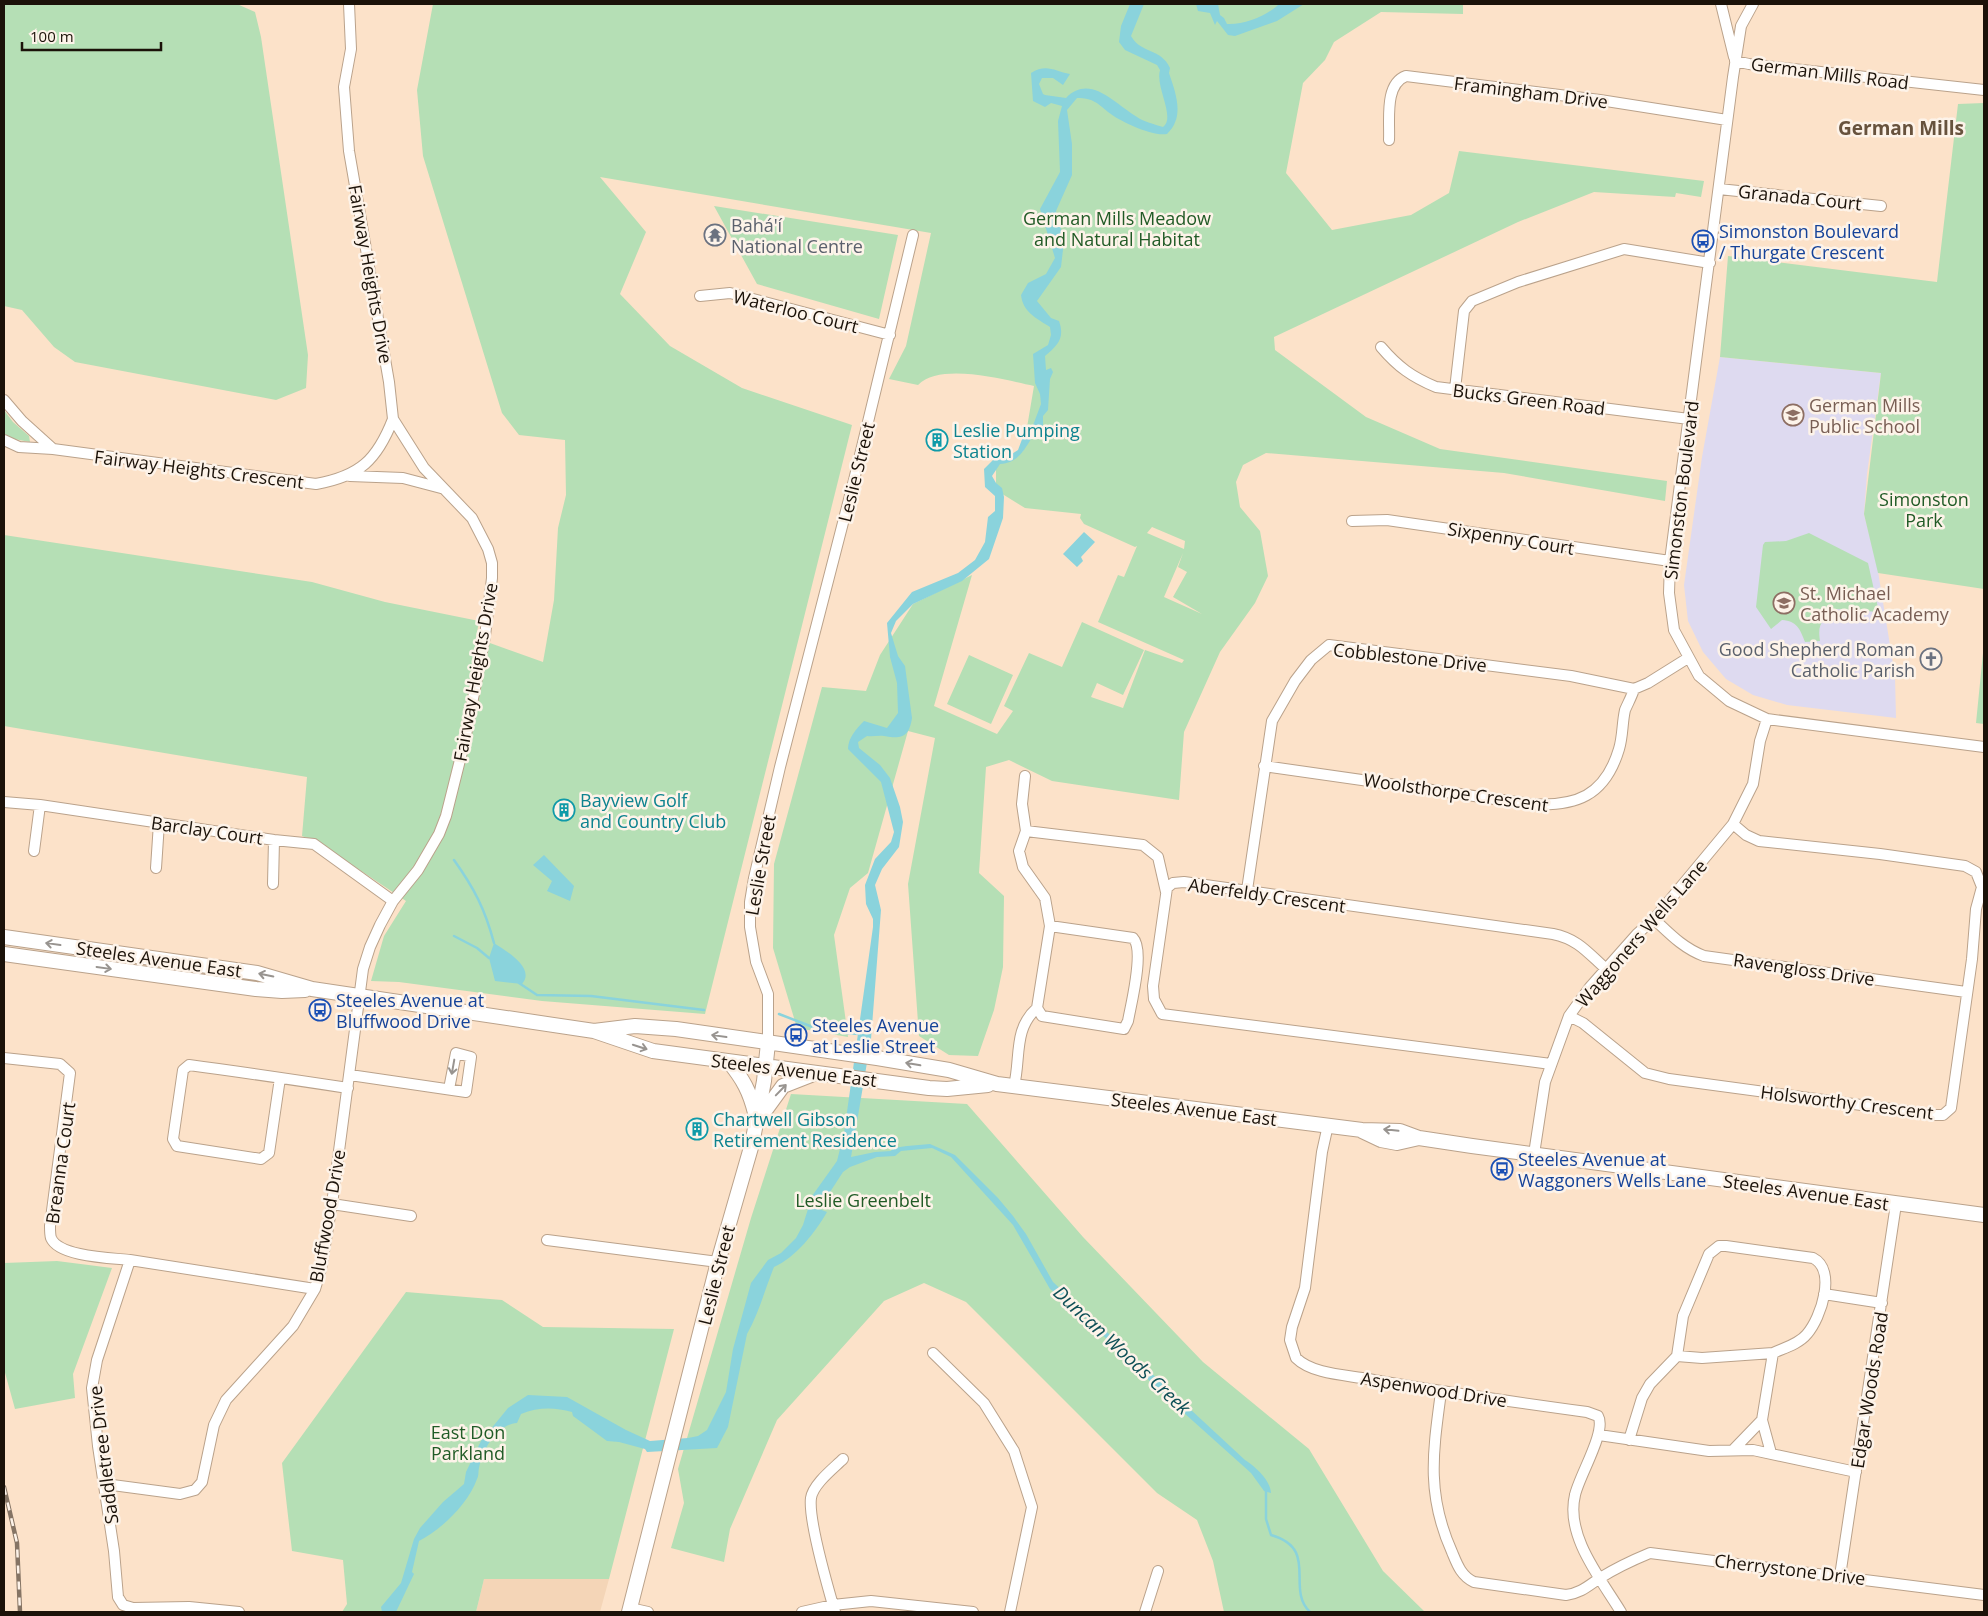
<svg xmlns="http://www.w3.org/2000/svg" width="1988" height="1616" font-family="'Open Sans',sans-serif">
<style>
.built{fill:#f4d5b7}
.education{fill:#dedaf0}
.green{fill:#b5dfb5;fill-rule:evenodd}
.water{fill:#8ad3dc}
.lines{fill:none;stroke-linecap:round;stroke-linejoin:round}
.stream{stroke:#8ad3dc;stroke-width:2.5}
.minor-casing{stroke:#baa28b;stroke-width:12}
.secondary-casing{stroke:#baa28b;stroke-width:16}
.minor{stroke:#fff;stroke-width:10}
.secondary{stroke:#fff;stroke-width:14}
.rail-casing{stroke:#857464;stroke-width:4.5}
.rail{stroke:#fdf3e9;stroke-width:2.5;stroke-dasharray:8;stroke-linecap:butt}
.oneway{stroke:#989490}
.labels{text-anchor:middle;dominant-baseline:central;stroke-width:5;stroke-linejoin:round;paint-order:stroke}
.street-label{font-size:18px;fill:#1b1209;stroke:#fdf3e9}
.park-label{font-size:18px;fill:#215b26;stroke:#fdf3e9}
.worship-label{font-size:18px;fill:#5b616d;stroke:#fdf3e9;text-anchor:start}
.transit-label{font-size:18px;fill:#164399;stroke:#fdf3e9;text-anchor:start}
.education-label{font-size:18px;fill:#785e54;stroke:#fdf3e9;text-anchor:start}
.culture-label{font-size:18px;fill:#0d838f;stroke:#fdf3e9;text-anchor:start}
.neighbourhood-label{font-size:19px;font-weight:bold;fill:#67523d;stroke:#fdf3e9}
.water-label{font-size:19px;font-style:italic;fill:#0f5057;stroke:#fdf3e9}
</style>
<rect width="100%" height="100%" fill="#fce2c9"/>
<path class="built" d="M484,1579H609L600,1612H476Z"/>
<path class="education" d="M1720,357L1881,373L1867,474L1864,514L1877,565L1895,676L1896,718L1787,705L1753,695L1726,679L1703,652L1688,621L1684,585L1702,457Z"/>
<path class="green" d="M4,4H237L255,12L261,37L308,355L306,388L276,400L75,362L54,347L22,310L4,306Z
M433,4H1463V14L1381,12L1334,42L1325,60L1303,83L1286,173L1332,230L1411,215L1449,193L1459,151L1704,181L1701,197L1676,193L1675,197L1594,192L1518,222L1274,337L1275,350L1366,417L1440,449L1667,481L1665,501L1504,473L1266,453L1243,465L1236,482L1240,507L1260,531L1268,576L1255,603L1220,652L1184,732L1179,800L1052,781L1009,760L986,767L979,873L1004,896L1003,967L994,1010L978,1056L949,1055L919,1036L908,884L935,738L908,731L868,873L850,888L834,935L848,1037L797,1028L773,948L774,864L822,687L866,691L880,655L913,604L972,575L934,706L997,734L1013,711L1004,706L1029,653L1062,667L1082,622L1144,650L1123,695L1097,683L1091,697L1123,708L1145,650L1182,663L1184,660L1098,622L1118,575L1124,577L1137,546L1135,547L1084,524L1080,518L1081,514L1025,508L996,490V465L1023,451L1034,386C1005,380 941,362 918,385L889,379L906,346L931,233L600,177L646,232L620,294L670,346L742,388L852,425L705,1014L542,1001L399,982L371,981L384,936L406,901L318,842L302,836L307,777L4,726V535L312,582L385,602L479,621L476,638L543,662L554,600L558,528L566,495L565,440L519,435L502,413L423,156L417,90ZM1152,527L1185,541L1184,549L1147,533ZM1183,553L1178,567L1187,572L1173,597L1202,614L1164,597Z
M1984,103V589L1878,573L1864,514L1881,373L1720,357L1728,256L1937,282L1958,104Z
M714,206L898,235L879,319L757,284Z
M4,410L13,422L29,436L30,442L14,439L4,434Z
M1809,533L1868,563L1879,612L1836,609C1823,621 1817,622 1820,641L1805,642C1800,629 1797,621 1782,620L1771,629L1756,607L1763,545L1765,542L1786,541Z
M1984,643V724L1976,723Z
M969,655L1013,675L991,724L947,704Z
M791,1094L967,1104L1083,1237L1203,1362L1309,1449L1383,1571L1425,1612H1224L1213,1561L1197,1520L1157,1493L966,1302L924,1283L884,1301L777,1420L730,1529L724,1562L671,1548L684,1503L678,1469L751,1218Z
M57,1261L112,1268L73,1374L75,1398L15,1409L4,1369V1263Z
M406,1292L502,1300L543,1327L674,1329L609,1579H484L476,1612H342L347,1604L343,1560L292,1551L282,1463Z"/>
<path class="water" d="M1130,4H1144L1131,36C1141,54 1161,48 1170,68L1169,73C1176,94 1185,117 1167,134C1153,137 1119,121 1108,112C1097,103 1093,98 1077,98L1067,110L1072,144V175L1056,211L1064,241L1061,267L1037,301L1051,318L1059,321C1065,338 1058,345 1045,356L1046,370L1051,368L1053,372L1050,379L1048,410L1043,416V432L1036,439H1031C1023,452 1017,463 1000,464L992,476L996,483L1002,488L1004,497L1003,518L989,559L962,581L913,604L896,621L891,633L898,656L905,666L912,718C909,738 901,739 884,736C878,735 873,737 867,736L858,742L859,748L880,765L890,778L900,807L903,822L899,847L882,869L875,885L881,910L871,1039L851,1157L875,1152L891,1151L893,1148L907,1146L930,1144L955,1155L998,1198L1013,1216L1026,1234L1053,1282L1245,1460C1255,1466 1271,1481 1271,1493L1264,1491L1251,1473L1164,1395L1073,1306L1050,1289L1013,1225L951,1157L932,1148L901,1151L895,1156L877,1157L850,1167L843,1172L819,1209L827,1212C815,1233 796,1257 774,1267C765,1289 759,1313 747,1334L728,1427L717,1448L647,1452L645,1449L619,1442L607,1441L573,1416L572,1412C554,1407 538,1407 521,1414L517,1423C496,1425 483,1449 479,1468C478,1472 479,1476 477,1479C468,1504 442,1529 419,1541L412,1572L414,1574L396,1612H382L381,1607L401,1583L414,1539L420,1528L443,1502L464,1484L466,1472L481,1441L508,1408L528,1395L567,1397L626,1430L650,1441L688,1438L698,1436L707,1430L726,1392L733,1349L751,1283L768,1260L781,1253L796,1238L803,1225L812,1196L837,1161L844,1133L873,927V919L866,904L865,885L875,859L891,842L894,832L881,782L848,749C848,738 856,729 864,721L887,728L898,713L897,683L890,657L887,623L912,592L958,573L975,560L985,542L988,517L995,511V496L985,487L984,469L997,456L1004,459L1018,450L1024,434L1032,428L1041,404L1040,394L1035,383L1033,354L1048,345L1051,335L1050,327C1036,318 1023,312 1021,295L1028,283L1046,274L1055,258L1040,209L1060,172L1058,121L1062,106L1051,103L1045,107L1033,101L1031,73C1046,63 1055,71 1070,74L1063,85L1053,78H1042L1039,84L1043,94L1045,95L1066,98C1090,73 1115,104 1137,117C1144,122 1154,124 1163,127C1176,118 1155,87 1160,70L1157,65L1125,50L1119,42L1121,26Z
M1196,4H1218L1220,15L1224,18L1227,24C1244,25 1267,16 1279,4H1304L1277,21L1235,36L1228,35L1217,21L1215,25L1210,13L1198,11Z
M1084,532L1095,542L1081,557L1083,561L1077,567L1063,554Z
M544,855L574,886L570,901L547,891L552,881L533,865Z
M494,943C506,951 536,968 522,984L495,981L489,958Z"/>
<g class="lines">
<path class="stream" d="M454,860C474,888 485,909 494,943
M454,936L477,948L489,958
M519,983L537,995L591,996L704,1010
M779,1014L823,1031L859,1034
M1266,1491V1519L1271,1535C1320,1549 1285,1588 1310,1612"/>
<g class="minor-casing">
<path id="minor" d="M1721,4L1734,57
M1753,4L1741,26L1733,77L1670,561L1669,593L1674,630L1699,676L1729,701L1767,719L1984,747
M1735,61L1749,64L1984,90
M1389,140C1390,121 1384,84 1406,76L1600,100L1727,120
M1719,189L1881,206
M700,296L730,293L890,335
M1381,347C1398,367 1412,377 1436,387L1689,419
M1455,389L1464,311L1472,301L1518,282L1624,249L1710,263
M4,400L22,421L53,449
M4,440L19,447L53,449L316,484C360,476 377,460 393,419
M350,476L403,478L441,488
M1352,521L1387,520L1670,561
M1264,766L1530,804C1576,807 1605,796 1619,749C1623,736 1622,723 1625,710C1628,703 1632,696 1634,689
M4,802L40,805L274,840L314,844L393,901
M1026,831L1143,845L1158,857L1166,892
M34,851L40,805
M156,868L159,823
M273,884L274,840
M1247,890L1272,721L1295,681L1311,660L1329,645L1571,676L1634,689L1648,683L1688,658
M1654,919C1670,934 1683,948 1704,956L1966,992
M1037,1008L1042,1016L1124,1029L1128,1021C1131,1004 1145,950 1133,938L1050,926
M1569,1016L1583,1023L1645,1073L1669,1079L1935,1115H1943L1951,1108L1972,959L1976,909L1982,887L1976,872L1965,866L1880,854L1759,841L1746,835L1733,824
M768,1043V994L756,962L750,927V902L754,878L780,767L854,480L913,235
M4,1058L60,1064L70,1073L50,1226C50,1230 50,1235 51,1238C59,1257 112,1258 130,1260
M1551,1064L1162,1014L1154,999L1153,986L1167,888L1173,883L1184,882L1553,934C1578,939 1588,953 1606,969
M350,1075L466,1092L471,1057L456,1053L449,1089
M280,1078L269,1153L261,1159L177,1146L173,1139L183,1070L189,1065C242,1072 295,1080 348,1088
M1014,1086C1021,1058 1013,1029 1037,1008L1050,926L1045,898L1023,867L1019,851L1026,831L1022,804L1025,776
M1328,1125L1322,1152L1305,1288L1292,1327L1290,1340L1296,1358C1312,1374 1346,1375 1368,1379C1441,1392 1514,1402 1587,1412L1598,1416C1607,1431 1579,1476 1575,1495C1565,1536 1601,1579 1621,1612
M1534,1154L1545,1082L1569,1016L1590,987L1637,934L1654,919L1733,824L1753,784L1760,741L1767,719
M332,1204L411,1216
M547,1240L718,1262
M1824,1294L1882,1303
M933,1353L984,1403L1014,1451L1032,1507L1010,1612
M1677,1356L1702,1358L1773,1353
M1441,1392C1433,1452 1426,1494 1452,1552C1457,1564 1461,1576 1474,1582L1566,1595C1581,1593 1588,1586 1600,1578C1616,1568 1633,1560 1650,1553L1984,1595
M1599,1435L1709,1451L1753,1450L1856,1472
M1629,1440L1642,1398L1650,1384L1677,1356L1683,1316L1709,1254L1719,1246H1726L1813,1258C1837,1270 1821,1318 1807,1334C1799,1344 1784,1348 1773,1353L1762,1420L1771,1453
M1734,1449L1762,1420
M105,1484L180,1494L195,1490L202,1482L214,1425L226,1400L293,1326L315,1289L321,1269L332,1204L363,969L370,947L380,925L393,901L418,870L439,834L446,816L465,740L485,636L492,578V563L488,549L472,518L424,468L393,419L389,382L349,151L344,87L351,49L349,4
M1840,1576L1896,1204
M630,1608L648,1612
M239,1612L189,1607L133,1608L123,1605L118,1597L114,1551L98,1446L92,1388L97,1360L130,1260L315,1289
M802,1612L833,1605L871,1601L973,1612
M835,1612C828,1588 808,1520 811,1498C813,1484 834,1468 843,1459
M1145,1612L1158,1571"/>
</g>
<g class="secondary-casing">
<path id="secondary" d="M4,937L257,973L312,989L594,1031L653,1051L929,1088L947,1089L988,1085
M4,954L256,989L282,991L305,990
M594,1031L635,1026L676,1029L877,1058L949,1070L997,1084L1362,1130L1400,1131L1419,1138L1472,1146L1984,1215
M729,1062C743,1079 750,1092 755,1113
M759,1119L783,1086L811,1075
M1362,1131L1381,1140L1397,1143L1419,1138
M629,1612L718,1262L752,1144L764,1081L768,1043"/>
</g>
<use href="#minor" class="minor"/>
<use href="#secondary" class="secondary"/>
<g class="rail-casing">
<path id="rail" d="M4,1487L17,1543L20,1612"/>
</g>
<use href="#rail" class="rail"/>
</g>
<defs><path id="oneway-shaft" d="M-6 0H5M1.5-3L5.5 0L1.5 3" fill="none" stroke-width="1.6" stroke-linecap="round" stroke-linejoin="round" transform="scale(1.25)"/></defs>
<g class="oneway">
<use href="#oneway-shaft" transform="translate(53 944) rotate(-172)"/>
<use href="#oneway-shaft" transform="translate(104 968) rotate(8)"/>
<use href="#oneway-shaft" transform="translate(266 975) rotate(-168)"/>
<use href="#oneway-shaft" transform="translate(719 1036) rotate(-172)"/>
<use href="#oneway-shaft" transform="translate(640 1047) rotate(18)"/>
<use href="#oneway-shaft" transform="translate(913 1064) rotate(-170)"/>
<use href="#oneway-shaft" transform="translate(453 1067) rotate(100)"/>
<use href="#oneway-shaft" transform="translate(781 1090) rotate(-46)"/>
<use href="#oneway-shaft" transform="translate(1391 1130) rotate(-174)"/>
</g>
<defs>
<g id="temple-ring" transform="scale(1.125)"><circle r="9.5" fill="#fdf3e9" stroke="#6b7280" stroke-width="1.5"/><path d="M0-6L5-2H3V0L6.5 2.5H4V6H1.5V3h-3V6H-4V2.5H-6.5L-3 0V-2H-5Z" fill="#6b7280"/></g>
<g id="bus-ring" transform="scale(1.125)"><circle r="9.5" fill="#fdf3e9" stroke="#1a4fb4" stroke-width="1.5"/><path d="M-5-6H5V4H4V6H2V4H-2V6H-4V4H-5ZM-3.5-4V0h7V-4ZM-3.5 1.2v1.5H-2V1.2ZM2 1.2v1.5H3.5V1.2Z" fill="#1a4fb4"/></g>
<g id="school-ring" transform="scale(1.125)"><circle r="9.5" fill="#fdf3e9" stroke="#8d6e63" stroke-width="1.5"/><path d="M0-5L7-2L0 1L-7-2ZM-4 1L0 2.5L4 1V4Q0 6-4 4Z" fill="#8d6e63"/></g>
<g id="building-ring" transform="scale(1.125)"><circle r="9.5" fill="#fdf3e9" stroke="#0f9aa8" stroke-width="1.5"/><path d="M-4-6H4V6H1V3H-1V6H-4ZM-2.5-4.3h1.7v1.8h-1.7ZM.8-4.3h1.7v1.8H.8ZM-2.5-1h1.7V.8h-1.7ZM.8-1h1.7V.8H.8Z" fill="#0f9aa8"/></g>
<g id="church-ring" transform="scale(1.125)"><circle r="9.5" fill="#fdf3e9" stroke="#6b7280" stroke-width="1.5"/><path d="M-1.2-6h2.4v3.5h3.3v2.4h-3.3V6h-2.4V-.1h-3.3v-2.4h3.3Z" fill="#6b7280"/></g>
</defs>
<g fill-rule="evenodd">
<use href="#temple-ring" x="715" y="235"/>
<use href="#bus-ring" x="1703" y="241"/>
<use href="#school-ring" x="1793" y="415"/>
<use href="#building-ring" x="937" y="440"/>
<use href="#school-ring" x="1784" y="603"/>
<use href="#church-ring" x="1931" y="659"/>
<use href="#building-ring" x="564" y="810"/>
<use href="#bus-ring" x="320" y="1010"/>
<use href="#bus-ring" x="796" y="1035"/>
<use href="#building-ring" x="697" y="1129"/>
<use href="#bus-ring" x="1502" y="1169"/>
</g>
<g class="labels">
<g class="street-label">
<text transform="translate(1830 73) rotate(7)">German Mills Road</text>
<text transform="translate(1531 92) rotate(7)">Framingham Drive</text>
<text transform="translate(1800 197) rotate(6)">Granada Court</text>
<text transform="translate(371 274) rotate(80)">Fairway Heights Drive</text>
<text transform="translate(796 311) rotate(14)">Waterloo Court</text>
<text transform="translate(1529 399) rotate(7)">Bucks Green Road</text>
<text transform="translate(199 469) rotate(7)">Fairway Heights Crescent</text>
<text transform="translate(856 472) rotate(-76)">Leslie Street</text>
<text transform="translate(1681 490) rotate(-83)">Simonston Boulevard</text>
<text transform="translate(1511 538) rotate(9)">Sixpenny Court</text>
<text transform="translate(1410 657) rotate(6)">Cobblestone Drive</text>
<text transform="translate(475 672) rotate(-80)">Fairway Heights Drive</text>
<text transform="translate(1456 792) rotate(8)">Woolsthorpe Crescent</text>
<text transform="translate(207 830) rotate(8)">Barclay Court</text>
<text transform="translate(760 865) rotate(-80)">Leslie Street</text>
<text transform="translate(1267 895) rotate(8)">Aberfeldy Crescent</text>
<text transform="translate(1641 933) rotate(-49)">Waggoners Wells Lane</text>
<text transform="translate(159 959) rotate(8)">Steeles Avenue East</text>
<text transform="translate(1804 969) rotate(8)">Ravengloss Drive</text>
<text transform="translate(794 1070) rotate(7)">Steeles Avenue East</text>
<text transform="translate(1847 1102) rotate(7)">Holsworthy Crescent</text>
<text transform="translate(1194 1109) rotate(7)">Steeles Avenue East</text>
<text transform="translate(60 1163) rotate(-82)">Breanna Court</text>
<text transform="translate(1806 1192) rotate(8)">Steeles Avenue East</text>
<text transform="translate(327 1216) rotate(-80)">Bluffwood Drive</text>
<text transform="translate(716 1275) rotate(-76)">Leslie Street</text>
<text transform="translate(1434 1389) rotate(9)">Aspenwood Drive</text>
<text transform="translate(1869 1390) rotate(-81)">Edgar Woods Road</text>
<text transform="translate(103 1455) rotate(-97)">Saddletree Drive</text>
<text transform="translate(1790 1569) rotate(7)">Cherrystone Drive</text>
</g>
<g class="park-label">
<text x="1117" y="218">German Mills Meadow<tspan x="1117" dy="21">and Natural Habitat</tspan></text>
<text x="1924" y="499">Simonston<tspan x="1924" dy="21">Park</tspan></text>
<text x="863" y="1200">Leslie Greenbelt</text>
<text x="468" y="1432">East Don<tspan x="468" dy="21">Parkland</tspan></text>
</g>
<g class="worship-label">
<text x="731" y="225">Bahá'í<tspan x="731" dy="21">National Centre</tspan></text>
<text x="1915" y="649" text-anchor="end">Good Shepherd Roman<tspan x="1915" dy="21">Catholic Parish</tspan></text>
</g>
<g class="transit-label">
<text x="1719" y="231">Simonston Boulevard<tspan x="1719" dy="21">/ Thurgate Crescent</tspan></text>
<text x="336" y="1000">Steeles Avenue at<tspan x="336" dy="21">Bluffwood Drive</tspan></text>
<text x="812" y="1025">Steeles Avenue<tspan x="812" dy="21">at Leslie Street</tspan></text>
<text x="1518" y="1159">Steeles Avenue at<tspan x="1518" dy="21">Waggoners Wells Lane</tspan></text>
</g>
<g class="education-label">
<text x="1809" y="405">German Mills<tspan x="1809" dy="21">Public School</tspan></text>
<text x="1800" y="593">St. Michael<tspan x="1800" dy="21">Catholic Academy</tspan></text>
</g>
<g class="culture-label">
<text x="953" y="430">Leslie Pumping<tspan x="953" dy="21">Station</tspan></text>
<text x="580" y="800">Bayview Golf<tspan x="580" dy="21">and Country Club</tspan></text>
<text x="713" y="1119">Chartwell Gibson<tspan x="713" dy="21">Retirement Residence</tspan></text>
</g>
<g class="neighbourhood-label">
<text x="1901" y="128">German Mills</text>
</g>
<g class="water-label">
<text transform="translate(1122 1350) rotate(43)">Duncan Woods Creek</text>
</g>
</g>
<rect width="1988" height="1616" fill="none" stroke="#1b1209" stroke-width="10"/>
<path d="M22 42v8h139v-8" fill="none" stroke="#1b1209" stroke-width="2.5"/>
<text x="30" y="42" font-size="15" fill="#1b1209" stroke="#fdf3e9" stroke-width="4" paint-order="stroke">100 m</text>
</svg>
